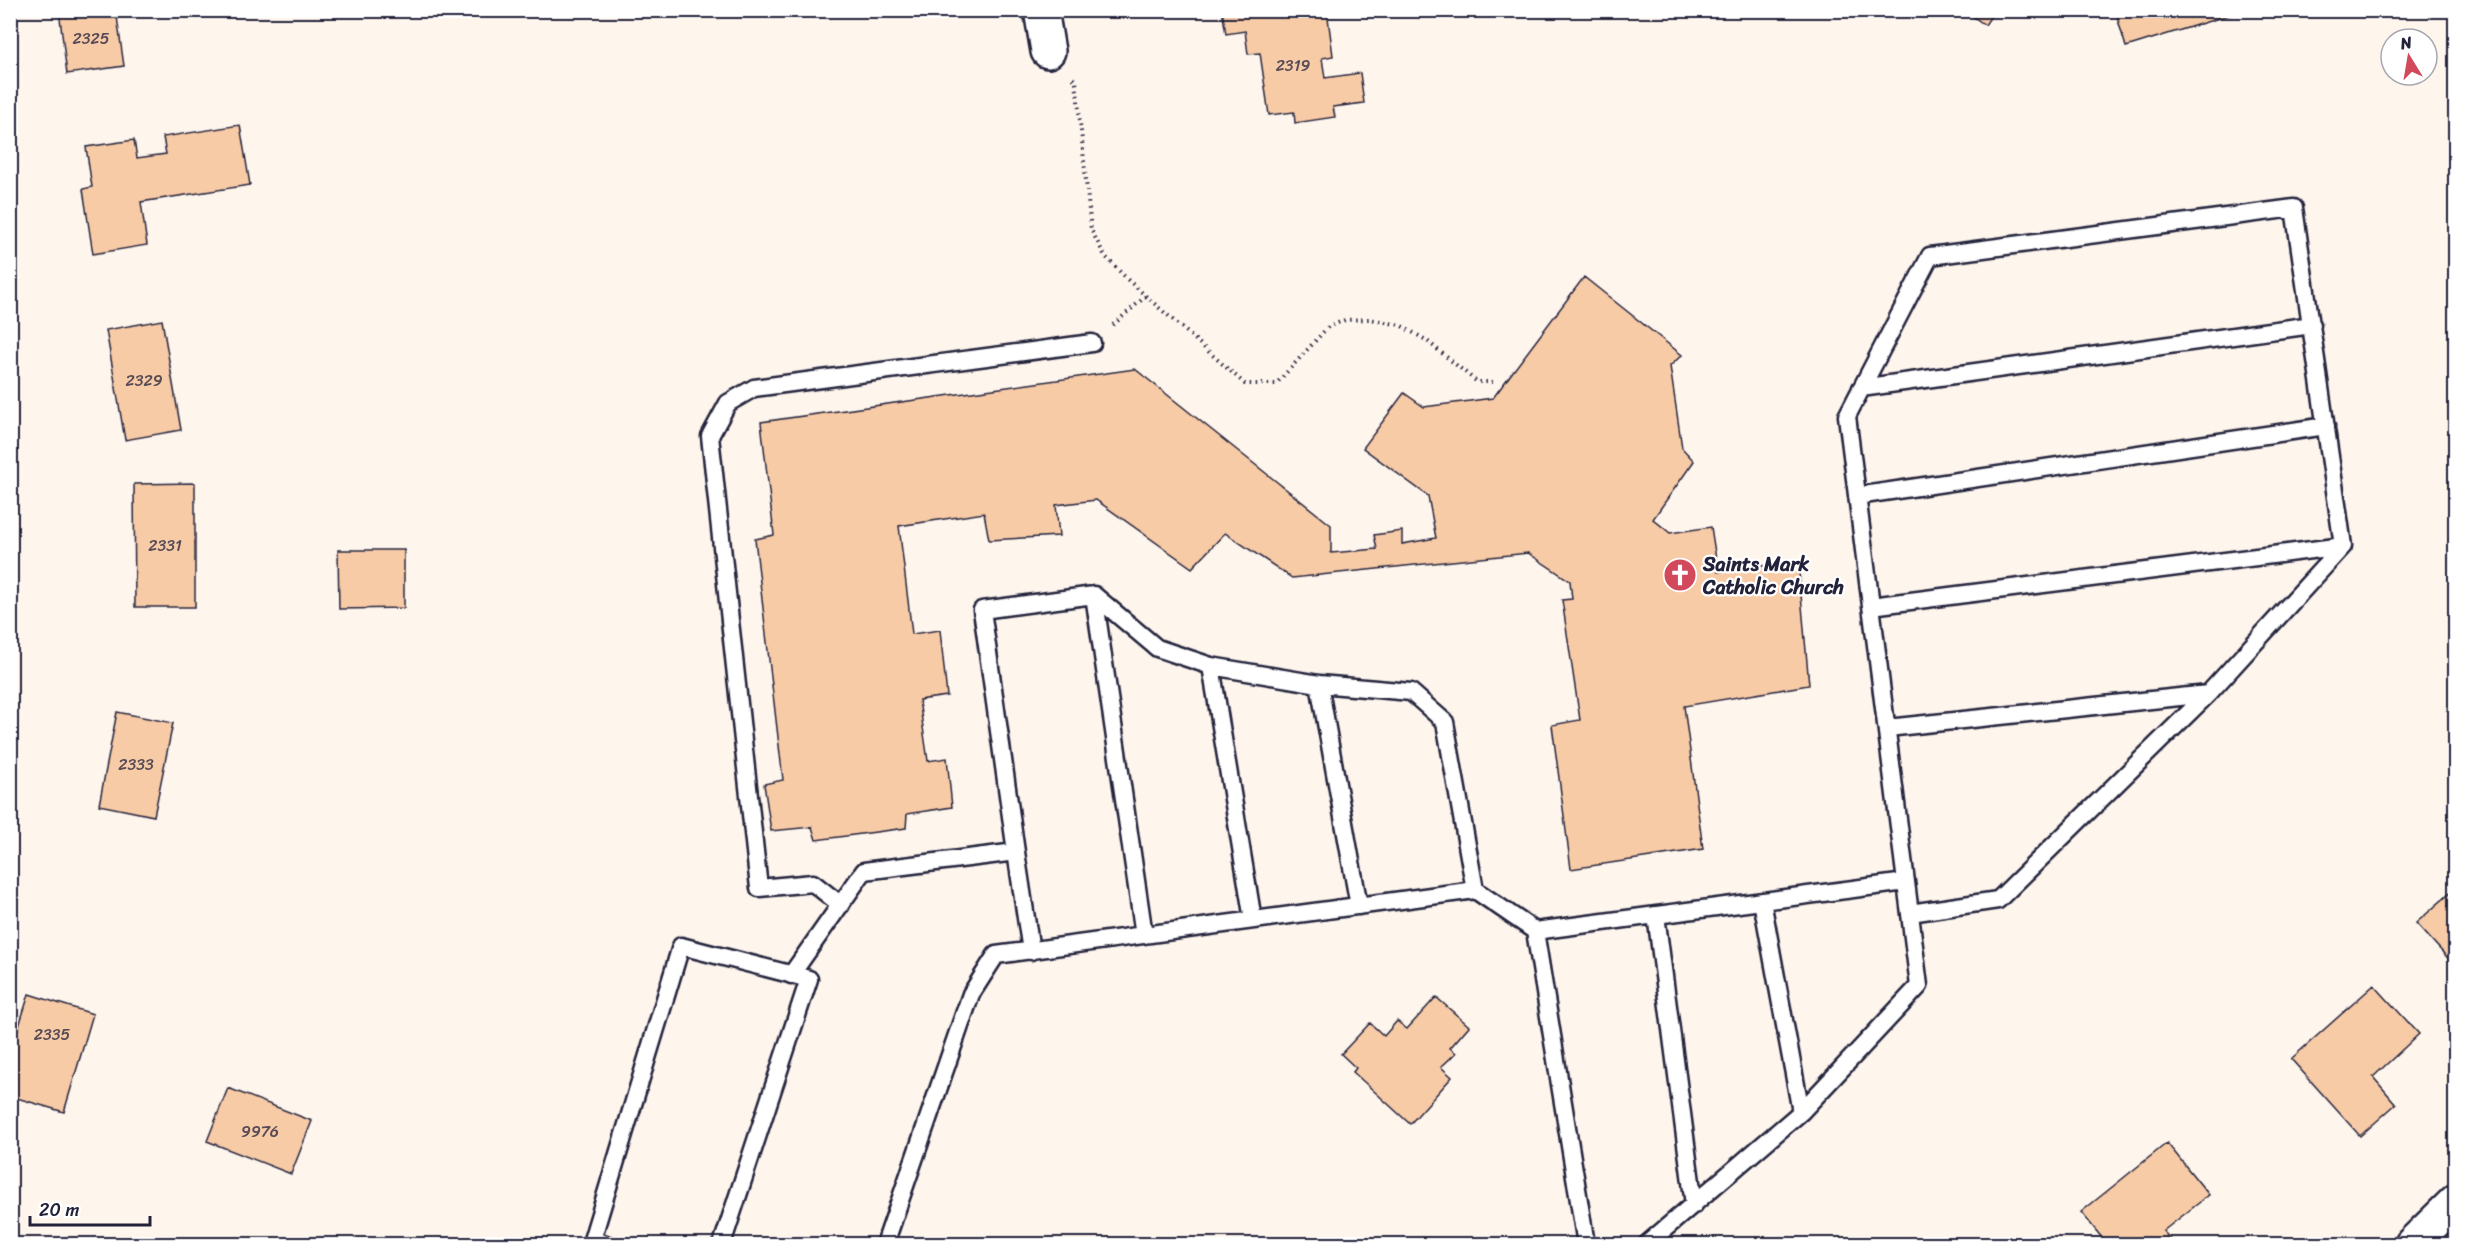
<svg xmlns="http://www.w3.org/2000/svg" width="2466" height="1255" font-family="Sriracha,sans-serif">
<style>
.building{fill:#f8cba7;stroke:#22223b;stroke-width:1.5}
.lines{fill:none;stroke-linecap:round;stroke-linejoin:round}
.service-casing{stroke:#22223b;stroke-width:21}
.minor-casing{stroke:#22223b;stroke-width:38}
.path{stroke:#22223b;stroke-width:4;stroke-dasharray:1.5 4.5;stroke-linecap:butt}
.service{stroke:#fff;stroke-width:16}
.minor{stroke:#fff;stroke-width:33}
.labels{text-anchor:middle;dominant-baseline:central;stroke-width:4.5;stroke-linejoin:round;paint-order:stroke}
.number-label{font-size:16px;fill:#584c56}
.poi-label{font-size:20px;font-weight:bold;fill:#22223b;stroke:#fff;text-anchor:start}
</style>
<rect width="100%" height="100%" fill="#fef5ed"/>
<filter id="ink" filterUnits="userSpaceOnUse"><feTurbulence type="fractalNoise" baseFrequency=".0167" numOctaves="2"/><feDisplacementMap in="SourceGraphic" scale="12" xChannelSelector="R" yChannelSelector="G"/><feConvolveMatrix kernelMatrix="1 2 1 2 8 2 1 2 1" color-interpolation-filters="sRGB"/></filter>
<g filter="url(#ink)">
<path class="building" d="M59,10H116L124,66L67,74Z
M1222,10H1327L1333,56L1322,58L1325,78L1360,73L1364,103L1333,107L1335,117L1295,123L1294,112L1269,115L1260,53L1248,54L1245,31L1226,34Z
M1964,10H1995L1985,25Z
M2115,10H2245L2126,47Z
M240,125L250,185L141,202L147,245L93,254L83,189L92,187L86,147L134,140L137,158L166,154L163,137Z
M1584,277L1682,355L1670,366L1682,448L1694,461L1653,519L1670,533L1711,527L1718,572L1798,561L1809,685L1684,706L1703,849L1571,869L1552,725L1580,720L1562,600L1572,599L1570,581L1528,553L1292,578L1225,533L1192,568L1096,500L1056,505L1059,536L989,540L984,513L899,526L912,634L940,630L947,696L919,700L928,761L947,758L952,807L907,814L906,828L816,840L812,827L771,831L764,784L783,780L755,539L774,535L761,422L1135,369L1331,525V553L1377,549L1374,535L1402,531V544L1436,538L1428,496L1363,448L1404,393L1424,407L1493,398Z
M162,320L181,430L125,440L106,330Z
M195,483V607H135L134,484Z
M338,550H404V608L339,609Z
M117,712L173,723L154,816L99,805Z
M2456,888V967L2416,923Z
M2374,985L2419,1034L2373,1077L2396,1104L2360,1136L2291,1059Z
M29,994L93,1014L64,1112L10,1096V1055Z
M1436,997L1469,1026L1450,1048L1456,1053L1441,1067L1452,1077L1410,1124L1353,1072L1356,1068L1341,1054L1370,1023L1384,1036L1397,1021L1407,1029Z
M228,1088L312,1121L291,1174L207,1141Z
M2167,1143L2209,1195L2163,1231L2175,1244H2107L2081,1212Z"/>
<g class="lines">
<g class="service-casing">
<path id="service" d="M1861,388L2312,325
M1857,496L2326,426
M1094,595L1144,935
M1871,606L2343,546
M1211,666L1253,920
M1319,684L1359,906
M1887,728L2208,694
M1016,852L1031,951
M1762,901L1801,1112
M841,905L813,883L759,888L710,436L728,403L754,388L1092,343
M1656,915L1694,1205
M1535,931L1906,882L1847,416L1930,256L2294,208L2343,546L2208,694L1998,900L1910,913
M791,975L864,871L1016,852L982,610L1094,595L1157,648L1211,666L1319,684L1411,692L1445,722L1475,890
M606,1244L592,1240L681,946L809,979L722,1244
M885,1244L971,994L996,955L1475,890L1535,931L1586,1244
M1647,1244L1801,1112L1919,986L1906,882"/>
</g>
<g class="minor-casing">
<path id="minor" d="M1041,10L1048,51
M2412,1244L2456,1201"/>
</g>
<path class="path" d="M1073,78L1076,81L1091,230L1105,256L1128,280L1245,384H1276L1328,327L1345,320L1370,319L1400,325L1426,340L1477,382H1495
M1113,325L1146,296"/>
<use href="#service" class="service"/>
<use href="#minor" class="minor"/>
</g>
</g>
<defs>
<g id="church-disc" transform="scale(1.725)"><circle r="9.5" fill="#d1495b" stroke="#fff"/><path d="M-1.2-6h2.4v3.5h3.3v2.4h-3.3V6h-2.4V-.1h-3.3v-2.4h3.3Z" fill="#fff"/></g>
</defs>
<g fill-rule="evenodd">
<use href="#church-disc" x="1680" y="575"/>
</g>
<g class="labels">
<g class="number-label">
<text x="91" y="38">2325</text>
<text x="1293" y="65">2319</text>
<text x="144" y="380">2329</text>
<text x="165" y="545">2331</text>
<text x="136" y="764">2333</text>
<text x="52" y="1034">2335</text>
<text x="260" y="1131">9976</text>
</g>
<g class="poi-label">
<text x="1703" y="564">Saints Mark<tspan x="1703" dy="23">Catholic Church</tspan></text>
</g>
</g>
<rect width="2466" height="1255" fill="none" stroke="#fff" stroke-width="36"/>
<rect x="18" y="18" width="2430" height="1219" fill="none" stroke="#22223b" stroke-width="2" filter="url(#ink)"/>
<g transform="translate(2409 57) rotate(349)"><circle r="28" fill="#ffffff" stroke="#a7a7b1" stroke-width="1.5"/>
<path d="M0-4.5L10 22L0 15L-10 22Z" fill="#d1495b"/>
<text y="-9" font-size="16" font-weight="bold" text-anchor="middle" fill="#22223b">N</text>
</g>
<path d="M30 1216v9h120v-9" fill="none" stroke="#22223b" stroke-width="3"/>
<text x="39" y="1216" font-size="18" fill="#22223b" stroke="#ffffff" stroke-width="4.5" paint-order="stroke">20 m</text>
</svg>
